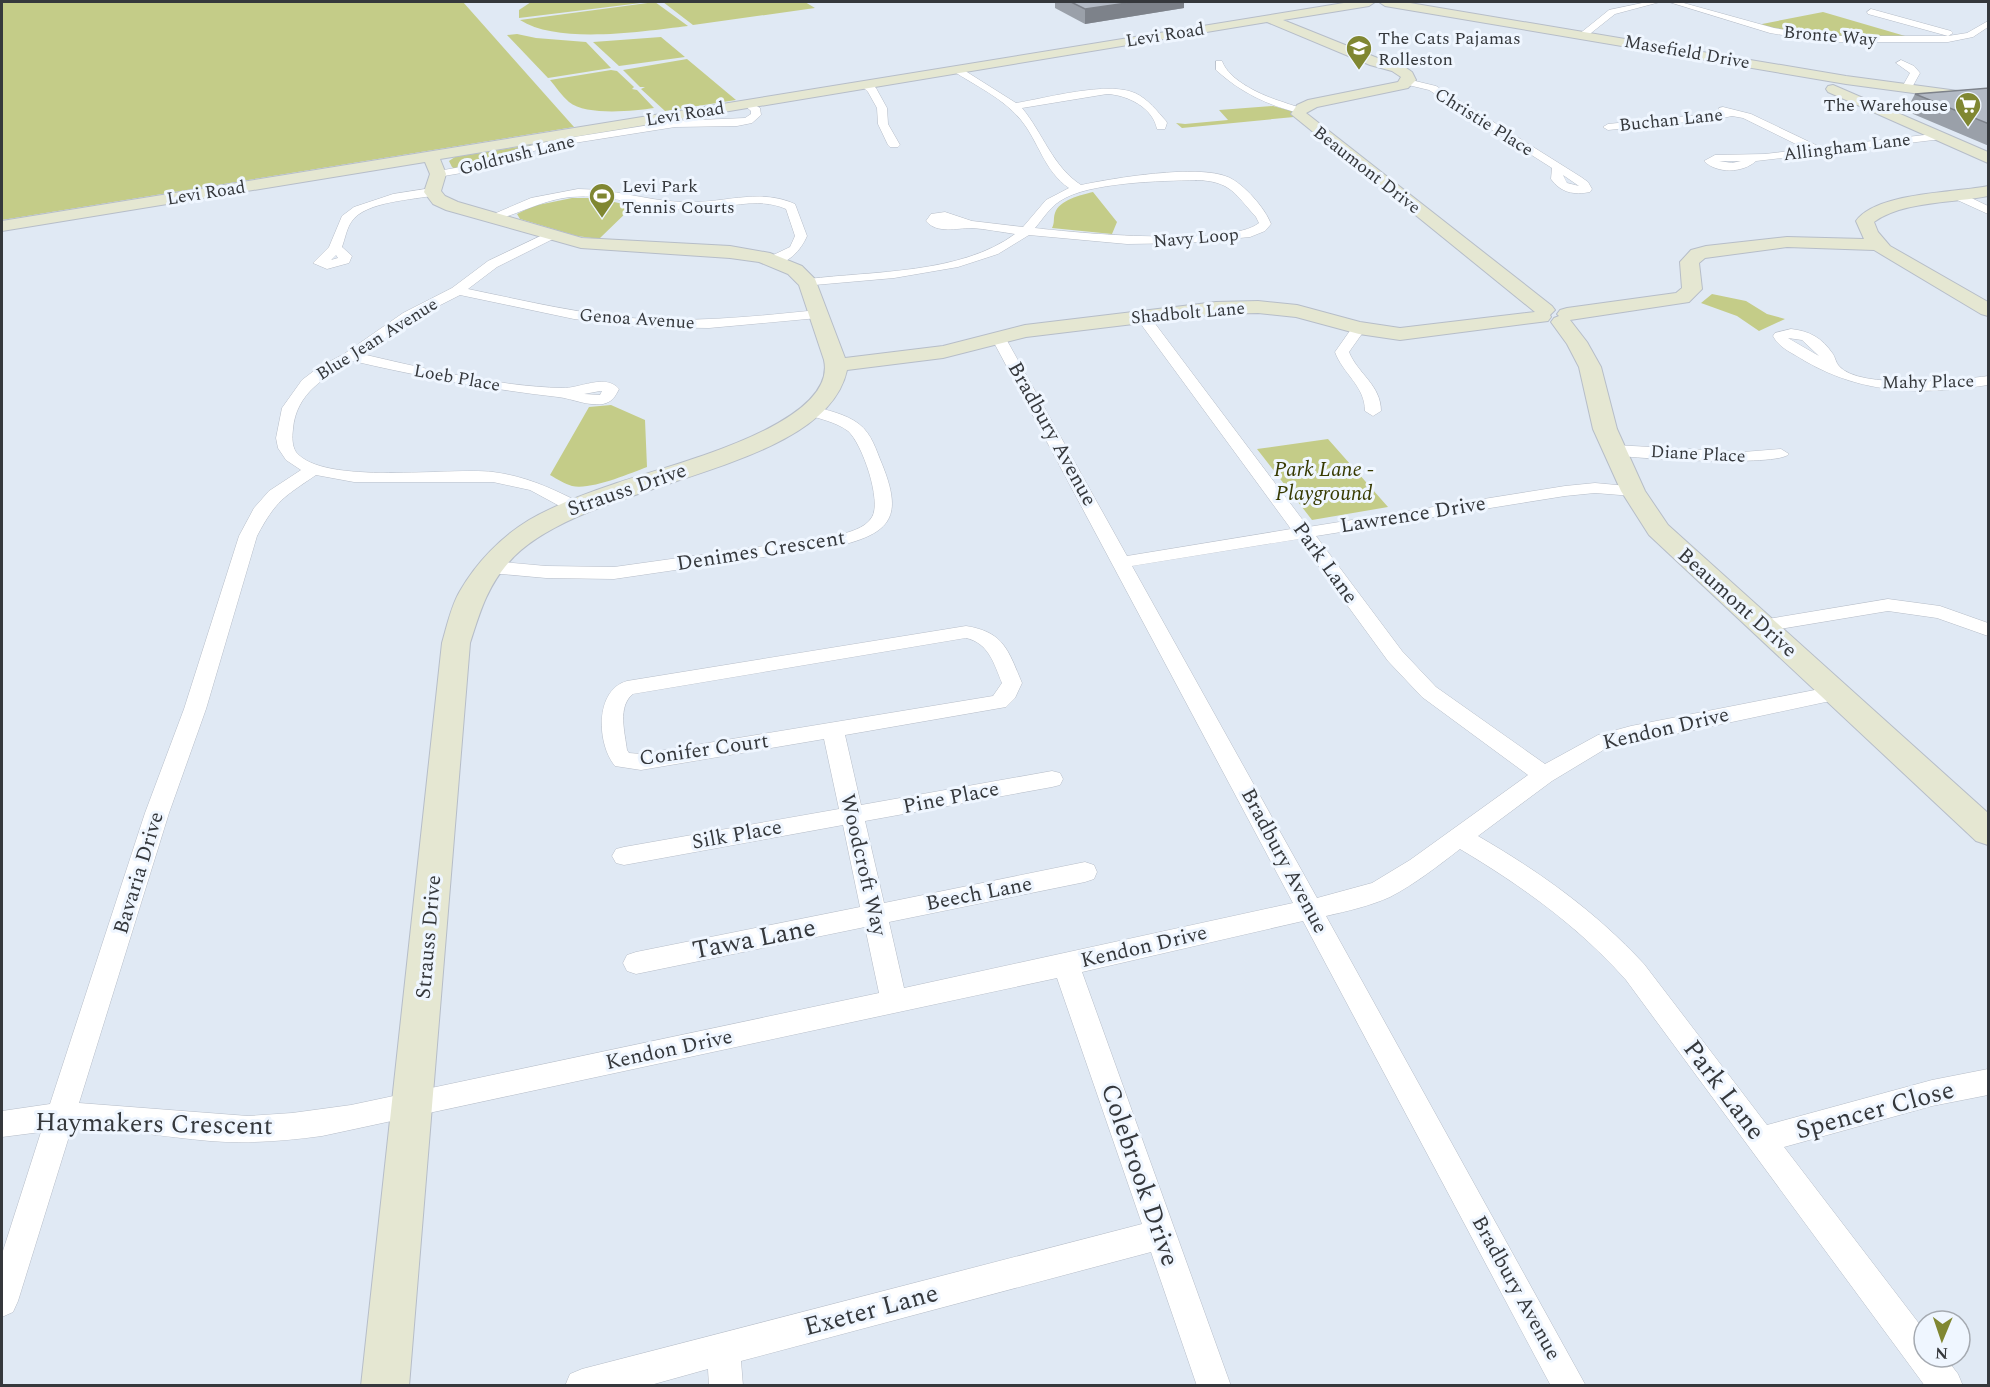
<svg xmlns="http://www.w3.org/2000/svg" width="1990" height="1387" font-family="Spectral,serif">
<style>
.green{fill:#c4cc88}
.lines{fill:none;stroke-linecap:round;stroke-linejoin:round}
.street-casing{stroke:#b6bdc8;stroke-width:1}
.secondary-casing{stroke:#b6bdc8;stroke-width:2}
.street{fill:#fff;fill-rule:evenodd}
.secondary{fill:#e5e7d2;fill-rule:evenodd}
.wall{fill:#9aa0a9}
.shaded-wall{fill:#7d828a}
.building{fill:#b3bac5;stroke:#7d828a;stroke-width:1.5}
.labels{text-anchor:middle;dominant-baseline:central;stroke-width:6;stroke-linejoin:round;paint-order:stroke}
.far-street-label{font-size:18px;fill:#35383c;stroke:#eff6ff}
.far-poi-label{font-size:18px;fill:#35383c;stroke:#eff6ff;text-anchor:start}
.street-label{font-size:21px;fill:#35383c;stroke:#eff6ff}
.park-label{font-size:21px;font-style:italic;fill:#373a01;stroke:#eff6ff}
.near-street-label{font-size:26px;fill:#35383c;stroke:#eff6ff}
</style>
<rect width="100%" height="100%" fill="#e0e9f4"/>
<path class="green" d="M2,2H463L574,127L2,220Z
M531,2H649L519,18V10Z
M655,2L688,26C644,31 559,45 520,20Z
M663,2H805L815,8L693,25Z
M1823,12L1912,38C1859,39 1808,37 1757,25Z
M517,34L536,38L586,42L611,68L548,78L507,35Z
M661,37L685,57L619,66L593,42Z
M687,59L736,100L665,111L641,89L645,87H640L623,70Z
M611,70L617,71L634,87L632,89L637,90L654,108C634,111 586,116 569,102C562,96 556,87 550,80Z
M1273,106L1292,111L1294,117L1182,128L1176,123L1185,124L1228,120L1219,110Z
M537,144L516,150L492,161L456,170L452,167L449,161L455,157Z
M1093,192L1117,222L1112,234L1052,228C1055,222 1053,219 1055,213C1059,200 1081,195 1093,192Z
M572,198H595L633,206L599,239L577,236L520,219L517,214L533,206Z
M1712,294L1746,301L1767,314L1785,319L1759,331L1737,316L1701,303Z
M611,405L645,420L647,467C628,474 592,490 572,486C565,484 557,479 550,475L589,407Z
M1328,439L1388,507L1312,520L1257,449Z"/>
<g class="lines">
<g class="street-casing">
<path id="street" d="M1647,2H1660L1615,14L1586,37L1578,35L1609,10Z
M1669,2H1680L1774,28L1825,36H1948L1967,33L1988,21V27L1973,37L1948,42H1825L1770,33Z
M1871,9L1951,31L1953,33L1948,36L1868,14L1867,12Z
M1901,60L1914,66L1920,73L1910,91L1906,92L1901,89L1910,73L1896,63Z
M1216,61H1222C1229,81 1263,96 1283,102C1290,105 1298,106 1304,110L1299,113C1267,105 1240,92 1216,70Z
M953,67H959L1016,103C1047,98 1107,81 1135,93C1148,99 1157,111 1166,121L1167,123L1165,129H1157C1153,108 1128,95 1107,94L1022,108C1043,133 1052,166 1081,185C1114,178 1198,164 1228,177C1244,184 1265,208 1271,224L1265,231L1250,237L1187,243L1127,244L1029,235L998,254L958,267L894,278L803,286L801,283L803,280L808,279C873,271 961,274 1015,234C1001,232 986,229 972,228C956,228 937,234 926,221L931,214L945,212L972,221L1023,227L1046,200L1069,188C1044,171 1039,142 1021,120C1003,98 976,86 953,71ZM1196,180C1231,181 1235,194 1256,217L1259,223C1230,247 1075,233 1035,228C1043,219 1049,208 1060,201C1088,182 1162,181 1196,180Z
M1407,79L1436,86L1581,177L1588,182L1592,189L1590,192C1574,195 1561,193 1551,179L1552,168L1429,90L1404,84L1402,82ZM1563,175L1579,186L1567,183Z
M861,82H869L876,88L887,108L888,124L900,145L898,147H890L888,145L878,124L877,108L868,92L860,84Z
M748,101L760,108L761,115L752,123L737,126L675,127L555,146L525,153L485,169L438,177L432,174L438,171L478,164L517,149L555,140L675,121L745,118L751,114V111L743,104Z
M1723,107L1751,114L1820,147L1942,133L1947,136L1942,139L1756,161C1743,173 1717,174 1704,161L1715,155L1765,154L1806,149L1743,118L1732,116L1718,119L1608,130L1603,127L1608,124L1718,113L1719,108ZM1719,161H1741L1732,163Z
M432,188L438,192L436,195C414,200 366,201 352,221C347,227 345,239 342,247L352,256L349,263L327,269L313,263L329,247L342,216L354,207L393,194ZM336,255L338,258L331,260Z
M578,189C613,189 645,200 680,202C719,205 758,187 795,204L807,236C801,250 787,267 769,263L767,260L769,257L790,247L795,236L786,209C757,196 724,209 694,210C652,210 612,193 570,197C543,200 521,213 495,220L489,216L531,198Z
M1959,192L1988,206V214L1955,199V193Z
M551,231L555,232L557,235L555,238L497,267L468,289C526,301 584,315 644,319C702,322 760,316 818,310L825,314L818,318L709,328L644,327L574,319L460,295L413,319L362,354C427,369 495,386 562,388C579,389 605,373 619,389C615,397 612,402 603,404C586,406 574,399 558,397C488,389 421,377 353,361C325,377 296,393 293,429C292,437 292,446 296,452C323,486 450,467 493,472C525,476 551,488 579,502L582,506L579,510H567L530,490L493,482H354L316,475C284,497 276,500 257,536L206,709L169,813L79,1103L248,1116L292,1113L351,1105L879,993L865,927L636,974L627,971L623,963L627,955L636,952L860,907L843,825L624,865L616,863L612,856L616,849L624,847L839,809L824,739L641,770L615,766C597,745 594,690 627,681L966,626C1004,632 1008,650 1022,683L1015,698L1006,707L845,735L861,805L1052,771L1060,773L1063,779L1060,785L1052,787L865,821L884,903L1085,862L1094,865L1097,872L1094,879L1085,882L889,922L904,988L1293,903L991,337L998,333L1005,337L1127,556L1291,529L1135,316L1142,312L1147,313L1308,527L1565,486L1595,483L1639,487L1642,491L1639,495L1633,496L1595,493L1565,496L1316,536L1402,651L1436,687L1545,764L1598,735L1631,726L1835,686L1842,688L1845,693L1842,698L1835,700L1605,749L1552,781L1478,836C1540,872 1595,911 1644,964L1767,1125L1932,1080L1988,1069V1095L1932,1106L1784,1147L1924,1330V1357H1945L1958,1374L1963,1386H1925L1626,980C1578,926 1522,886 1460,849C1438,866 1415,884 1390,897C1370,906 1348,911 1326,916L1586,1386H1551L1303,921L1082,972L1231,1386H1197L1151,1252L741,1361L743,1386H709L708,1369L647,1386H565L570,1374L582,1369L1142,1224L1057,978L322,1136C284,1141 248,1144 210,1141C164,1137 118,1128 71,1130L18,1301L13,1312L2,1317V1254L41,1132L2,1137V1111L50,1104L145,813L184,709L239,536L254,508L269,491L301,470L286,460L278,448L276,438L282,408L302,380L319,367L344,354L403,313L452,288L488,261ZM602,391L600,395L584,394L600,391ZM1299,539L1388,661L1422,697L1528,775L1410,860L1372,883L1317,898L1132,566ZM966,638C989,643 994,664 1002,683L993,696L641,754L629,753L627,750C625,733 617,706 633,694Z
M1359,324L1366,328L1349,352C1358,374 1381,385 1381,411L1373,416L1365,411C1365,386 1343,374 1335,352L1354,325Z
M1791,329C1810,331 1822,338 1833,354C1835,357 1836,363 1839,366C1859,390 1959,380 1988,376V385C1922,395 1864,395 1805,361C1793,353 1780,349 1773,336L1775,333ZM1788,338L1802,340L1819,356Z
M811,406C827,410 846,414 859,424C872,434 876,450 882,464C903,516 892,533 838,546L614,579L546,578L490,573L483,571L481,567L483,563L490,561L546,566L614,567L836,536C848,532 865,529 872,517C882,501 862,443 848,431C836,422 820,419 805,414L803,411L805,408Z
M1614,445L1743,452L1781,449L1789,454C1779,467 1630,459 1608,454L1606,450L1608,446Z
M1888,599L1940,606L1988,623V636L1937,618L1888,611L1762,632L1755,630L1752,626L1755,622L1762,620Z"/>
</g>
<g class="secondary-casing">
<path id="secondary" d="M1350,2H1375L1369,6L1283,20L1380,59L1402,65L1412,72L1416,80L1408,88L1317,107L1306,113L1552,306L1555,310L1550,315L1551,317L1548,321L1400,340L1359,334L1296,317L1258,313L1216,314L1026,337L943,358L847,370C824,476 581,479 509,562C487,587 480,612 470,643L409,1386H361L442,643C447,626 451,606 460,591C476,563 501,537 529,520C557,504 587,493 617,483C662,467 839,426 824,360L799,285L788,274L759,262L730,258L581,248L446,210L433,204L424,192L430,174L425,162L2,231V221ZM1267,22L1370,65L1392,71L1401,77L1398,82L1308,100L1297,105L1291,114L1535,312L1400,328L1360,322L1297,305L1258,301L1216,302L1025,325L943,346L845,358L815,279L802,266L770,253L730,246L582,238L458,202L445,196L441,191L446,174L440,159Z
M1379,2H1404L1846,76L1988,95V103L1846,84L1385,6Z
M1833,85L1988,152V163L1828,92L1826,89L1828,86Z
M1988,186V196C1955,203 1902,201 1874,222L1878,232L1890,246L1988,302V316L1981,314L1874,250L1787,247L1705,258L1699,263L1702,289L1689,302L1570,320L1587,342L1601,367L1617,429L1645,491L1668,525L1988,813V845L1976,841L1649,535L1621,491L1593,429L1579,367L1567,344L1551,322L1554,318L1559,316L1557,314L1560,310L1567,308L1676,293L1682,288L1680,262L1691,250L1706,246L1787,237L1864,239L1856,221C1877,192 1955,193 1988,186Z"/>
</g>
<use href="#street" class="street"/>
<use href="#secondary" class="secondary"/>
</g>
<path class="wall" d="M1055,2H1184V8L1085,24L1055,8Z
M1989,88V146L1906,111L1915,94Z"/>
<path class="shaded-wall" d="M1134,2H1184V8L1085,24V9Z"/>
<path class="building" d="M1071,2H1134L1085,9Z
M1989,88V124L1915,94Z"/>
<defs>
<g id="school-pin" transform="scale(1.35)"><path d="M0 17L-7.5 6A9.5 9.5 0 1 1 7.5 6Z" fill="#808732" stroke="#eff6ff"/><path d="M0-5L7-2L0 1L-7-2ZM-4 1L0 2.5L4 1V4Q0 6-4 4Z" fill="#fff"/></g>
<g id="supermarket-pin" transform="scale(1.35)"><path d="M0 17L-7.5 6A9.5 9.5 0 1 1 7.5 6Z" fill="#808732" stroke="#eff6ff"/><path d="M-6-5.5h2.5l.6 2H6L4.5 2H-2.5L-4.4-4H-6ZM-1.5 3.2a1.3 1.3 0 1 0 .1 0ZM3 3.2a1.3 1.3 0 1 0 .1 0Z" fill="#fff"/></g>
<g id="stadium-pin" transform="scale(1.35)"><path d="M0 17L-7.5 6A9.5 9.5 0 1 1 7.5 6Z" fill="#808732" stroke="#eff6ff"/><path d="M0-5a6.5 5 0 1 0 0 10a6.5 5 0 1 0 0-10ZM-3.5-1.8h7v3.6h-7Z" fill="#fff"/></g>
</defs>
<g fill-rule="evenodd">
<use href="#school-pin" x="1359" y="48"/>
<use href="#supermarket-pin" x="1968" y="105"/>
<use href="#stadium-pin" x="602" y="196"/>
</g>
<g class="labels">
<g class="far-street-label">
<text transform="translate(1165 35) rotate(-9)">Levi Road</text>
<text transform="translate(1830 36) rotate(5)">Bronte Way</text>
<text transform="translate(1687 52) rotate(10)">Masefield Drive</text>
<text transform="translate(685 114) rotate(-9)">Levi Road</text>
<text transform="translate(1671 120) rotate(-6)">Buchan Lane</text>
<text transform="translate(1484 122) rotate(32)">Christie Place</text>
<text transform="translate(1847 147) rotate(-7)">Allingham Lane</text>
<text transform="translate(517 155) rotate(-14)">Goldrush Lane</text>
<text transform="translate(1367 170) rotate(38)">Beaumont Drive</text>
<text transform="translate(206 193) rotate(-9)">Levi Road</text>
<text transform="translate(1196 238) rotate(-5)">Navy Loop</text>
<text transform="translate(1188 313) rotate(-5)">Shadbolt Lane</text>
<text transform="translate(637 319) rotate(4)">Genoa Avenue</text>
<text transform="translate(377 339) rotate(-32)">Blue Jean Avenue</text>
<text transform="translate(457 378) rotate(10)">Loeb Place</text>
<text transform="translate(1928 382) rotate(-1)">Mahy Place</text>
<text transform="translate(1698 454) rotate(3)">Diane Place</text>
</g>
<g class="far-poi-label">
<text x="1378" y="38">The Cats Pajamas<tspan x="1378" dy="21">Rolleston</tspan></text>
<text x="1948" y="105" text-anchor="end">The Warehouse</text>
<text x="622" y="186">Levi Park<tspan x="622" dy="21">Tennis Courts</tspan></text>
</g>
<g class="street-label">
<text transform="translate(1052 434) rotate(61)">Bradbury Avenue</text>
<text transform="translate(627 490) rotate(-19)">Strauss Drive</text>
<text transform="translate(1413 515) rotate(-9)">Lawrence Drive</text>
<text transform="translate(761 551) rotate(-9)">Denimes Crescent</text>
<text transform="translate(1325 563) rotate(54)">Park Lane</text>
<text transform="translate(1737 603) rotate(42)">Beaumont Drive</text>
<text transform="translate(1666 729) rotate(-13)">Kendon Drive</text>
<text transform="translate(704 750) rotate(-8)">Conifer Court</text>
<text transform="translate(951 798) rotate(-11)">Pine Place</text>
<text transform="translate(737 835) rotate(-10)">Silk Place</text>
<text transform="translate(1284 861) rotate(62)">Bradbury Avenue</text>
<text transform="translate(863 865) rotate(77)">Woodcroft Way</text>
<text transform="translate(139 873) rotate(-73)">Bavaria Drive</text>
<text transform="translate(979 894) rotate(-11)">Beech Lane</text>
<text transform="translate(429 937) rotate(-85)">Strauss Drive</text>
<text transform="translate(1144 947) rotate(-13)">Kendon Drive</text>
<text transform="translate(669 1050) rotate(-12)">Kendon Drive</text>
<text transform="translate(1516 1288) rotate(61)">Bradbury Avenue</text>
</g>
<g class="park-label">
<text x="1324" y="470">Park Lane -<tspan x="1324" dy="24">Playground</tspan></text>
</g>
<g class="near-street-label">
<text transform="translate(754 939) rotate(-11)">Tawa Lane</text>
<text transform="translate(1724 1090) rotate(53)">Park Lane</text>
<text transform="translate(1875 1110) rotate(-15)">Spencer Close</text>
<text transform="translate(154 1124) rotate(1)">Haymakers Crescent</text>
<text transform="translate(1140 1175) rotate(71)">Colebrook Drive</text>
<text transform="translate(871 1310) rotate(-15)">Exeter Lane</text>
</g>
</g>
<rect width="1990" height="1387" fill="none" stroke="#35383c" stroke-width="6"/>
<g transform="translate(1942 1339) rotate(182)"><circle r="28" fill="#eff6ff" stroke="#a5aab1" stroke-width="1.5"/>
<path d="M0-4.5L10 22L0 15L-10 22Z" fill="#808732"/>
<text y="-9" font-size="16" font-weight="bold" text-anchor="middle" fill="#35383c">N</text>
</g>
</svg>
